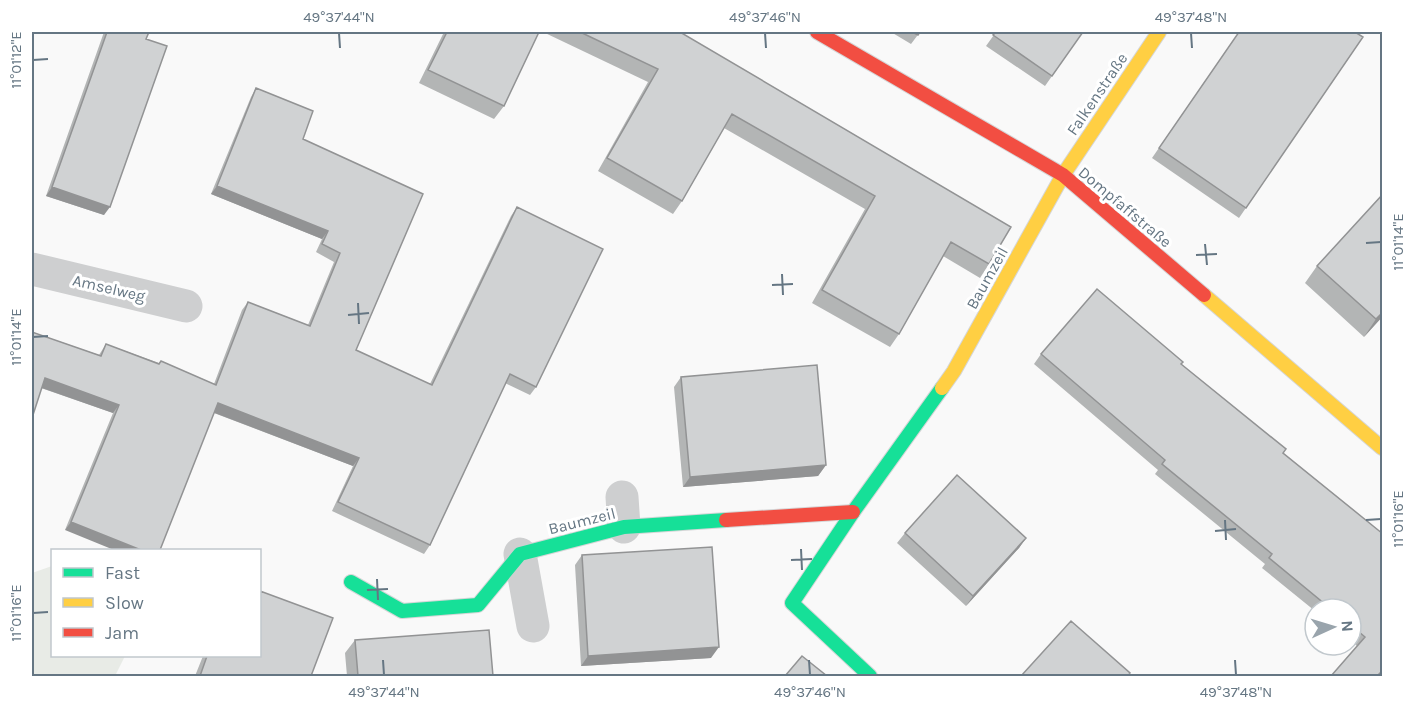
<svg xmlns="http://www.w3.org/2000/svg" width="1414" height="708" font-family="Karla,sans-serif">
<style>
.green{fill:#e8ebe6}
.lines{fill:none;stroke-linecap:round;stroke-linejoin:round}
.fast-casing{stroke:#d5d6d7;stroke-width:16}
.slow-casing{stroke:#d5d6d7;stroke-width:16}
.jam-casing{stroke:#d5d6d7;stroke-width:16}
.street{stroke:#cecfd0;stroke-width:33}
.fast{stroke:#16e098;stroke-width:14}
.slow{stroke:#ffcf43;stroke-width:14}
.jam{stroke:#f24e42;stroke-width:14}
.wall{fill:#b3b5b5}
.shaded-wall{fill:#929394}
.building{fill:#d0d2d3;stroke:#929394;stroke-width:1.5}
.ticks{fill:none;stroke:#657683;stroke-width:2}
.labels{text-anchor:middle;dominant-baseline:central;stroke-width:6;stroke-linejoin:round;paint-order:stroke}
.street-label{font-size:16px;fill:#657683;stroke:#fff}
.neatline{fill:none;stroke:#657683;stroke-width:2}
.ticks-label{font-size:15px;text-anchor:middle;fill:#657683}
</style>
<rect width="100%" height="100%" fill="#f9f9f9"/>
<path class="green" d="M52,566V656H125L115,676H32V573Z"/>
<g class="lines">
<g class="fast-casing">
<path id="fast" d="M351,582L402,611L478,605L520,554L624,527L726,520
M870,676L792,603L853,512L942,388"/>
</g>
<g class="slow-casing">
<path id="slow" d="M1204,295L1382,448
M942,388L954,371L1063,175L1159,32"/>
</g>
<g class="jam-casing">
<path id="jam" d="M817,32L1063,175L1204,295
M726,520L853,512"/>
</g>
<path class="street" d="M32,269L186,306
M622,497L624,527
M520,554L533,626"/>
<use href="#fast" class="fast"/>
<use href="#slow" class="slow"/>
<use href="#jam" class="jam"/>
</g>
<path class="wall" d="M104,32H149L146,39L104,215L46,196Z
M444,32H539L504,106L494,119L419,83Z
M543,32H677L989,264L980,278L943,256L899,334L890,347L812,303L865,209L724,128L682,201L673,214L598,171L648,82Z
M891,32H920L911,44Z
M996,32H1083L1045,86L986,46Z
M1239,32L1363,37L1239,218L1152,158Z
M256,88L303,139L423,194L356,350L430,384L511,216L517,207L536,387L530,395L505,383L430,545L424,554L332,511L353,466L214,413L65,530L113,413L41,388L32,332L99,355L106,344L159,363L161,361L214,384L242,310L248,302L308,325L334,262L316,252L322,239L211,194L251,97Z
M1383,194V316L1364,337L1305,283L1317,266Z
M1041,354L1181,364L1283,453L1383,534V672L1378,676H1331L1357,646L1351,641V609H1315V611L1262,568L1265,564L1155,474L1158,470L1034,364Z
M681,377L826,465L818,476L683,487L674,387Z
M905,533L1026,538L1019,548L966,606L897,543Z
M582,555L711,658L581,666L575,565Z
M355,640L493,676H347L345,653Z
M203,656H260L311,676H195Z"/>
<path class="shaded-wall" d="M217,186L328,231L322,239L211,194Z
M52,187L110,207L104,215L46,196Z
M1383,312V316L1364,337L1376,319Z
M45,378L119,405L113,413L39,387Z
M218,403L359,458L353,466L212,412Z
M826,465L818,476L683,487L690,477Z
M71,522L141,550H114L65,530Z
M1026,538L1019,548L966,606L973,596Z
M719,647L711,658L581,666L588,656Z"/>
<path class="building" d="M107,32H149L146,39L167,46L110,207L52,187Z
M447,32H539L504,106L428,70Z
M580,32H680L1011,227L989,264L951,242L899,334L822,290L875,196L732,114L682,201L607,158L658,69Z
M912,32H920L918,35Z
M996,32H1083L1052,76L993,35Z
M1239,32H1355L1363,37L1246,208L1159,148Z
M256,88L313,111L303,139L423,194L356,350L432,385L517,207L603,249L536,387L510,374L430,545L338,502L359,458L218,403L160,550H141L71,522L119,405L45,378L32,418V332L101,356L106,344L159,364L161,361L216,385L248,302L310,326L340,253L322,244L328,231L217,186Z
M1383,194V312L1376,319L1317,266Z
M1097,289L1183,362L1181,364L1286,449L1283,453L1383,534V670L1377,676H1331L1365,637L1351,625V609H1331L1269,558L1272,554L1162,464L1165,460L1041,354Z
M817,365L826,465L690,477L681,377Z
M957,475L1026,538L973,596L905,533Z
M712,547L719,647L588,656L582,555Z
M260,591L333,618L311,676H200L207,656H260Z
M1071,621L1130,673L1128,676H1021Z
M489,630L493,676H358L355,640Z
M802,656L827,676H785Z"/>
<path class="ticks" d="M339,33L340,48M765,33L766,48M1191,33L1192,48M33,60L48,59M1366,243L1381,242M1205,244L1207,265M1196,255L1217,254M782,274L783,295M772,285L793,284M358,303L359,324M348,315L369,313M33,337L48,336M1225,520L1226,540M1366,520L1381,519M1215,531L1236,529M801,549L802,570M791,560L812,559M377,579L378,600M367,590L388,589M33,613L48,612M383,660L384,675M809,660L810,675M1235,660L1236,675"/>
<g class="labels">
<g class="street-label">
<text transform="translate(1097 94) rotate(-56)">Falkenstraße</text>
<text transform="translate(1125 207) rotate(40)">Dompfaffstraße</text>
<text transform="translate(987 278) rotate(-61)">Baumzeil</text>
<text transform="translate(109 288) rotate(13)">Amselweg</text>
<text transform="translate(582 521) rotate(-14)">Baumzeil</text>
</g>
</g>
<rect width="1414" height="708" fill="none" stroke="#ffffff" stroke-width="66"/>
<rect x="51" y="549" width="210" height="108" fill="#ffffff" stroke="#c1c8cd" stroke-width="1.5"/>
<rect x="63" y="568" width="30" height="9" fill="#16e098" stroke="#c1c8cd" stroke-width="1.5"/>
<text x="105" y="579" font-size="18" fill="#657683">Fast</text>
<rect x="63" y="598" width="30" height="9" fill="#ffcf43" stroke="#c1c8cd" stroke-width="1.5"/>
<text x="105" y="609" font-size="18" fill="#657683">Slow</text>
<rect x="63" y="628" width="30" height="9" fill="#f24e42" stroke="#c1c8cd" stroke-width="1.5"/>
<text x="105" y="639" font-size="18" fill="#657683">Jam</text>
<g transform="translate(1333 627) rotate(86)"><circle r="28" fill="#ffffff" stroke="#c1c8cd" stroke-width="1.5"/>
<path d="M0-4.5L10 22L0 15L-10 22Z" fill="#99a4ac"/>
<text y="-9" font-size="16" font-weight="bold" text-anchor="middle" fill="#657683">N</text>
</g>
<rect x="33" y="33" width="1348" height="642" class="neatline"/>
<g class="ticks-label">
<text x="339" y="22">49°37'44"N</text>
<text x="765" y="22">49°37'46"N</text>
<text x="1191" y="22">49°37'48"N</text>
<text transform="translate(16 60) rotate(-90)" y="5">11°01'12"E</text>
<text transform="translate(1398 242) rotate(-90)" y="5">11°01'14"E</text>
<text transform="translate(16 337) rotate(-90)" y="5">11°01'14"E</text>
<text transform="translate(1398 519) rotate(-90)" y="5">11°01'16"E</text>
<text transform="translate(16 613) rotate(-90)" y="5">11°01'16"E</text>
<text x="384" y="697">49°37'44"N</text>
<text x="810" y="697">49°37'46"N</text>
<text x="1236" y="697">49°37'48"N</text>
</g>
</svg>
